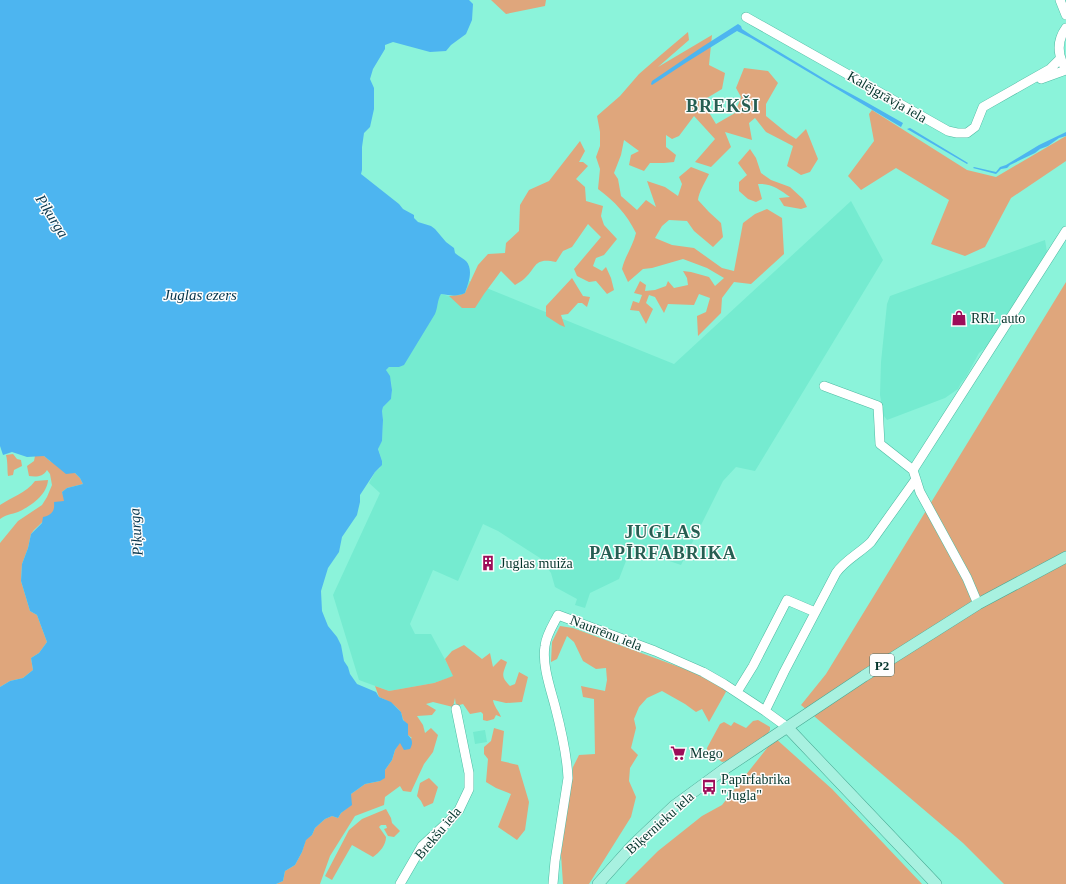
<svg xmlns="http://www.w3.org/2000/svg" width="1066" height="884" font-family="Georgia,serif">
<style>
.built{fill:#75ebd0}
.green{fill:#dfa67c}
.water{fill:#4db5f0}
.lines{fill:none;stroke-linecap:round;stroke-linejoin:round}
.minor-casing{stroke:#4fbaa2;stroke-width:10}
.major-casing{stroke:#49a994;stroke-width:12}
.minor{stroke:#fff;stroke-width:9}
.major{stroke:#a8f1e0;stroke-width:11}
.labels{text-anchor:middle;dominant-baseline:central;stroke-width:3;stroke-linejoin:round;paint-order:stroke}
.shield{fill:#fdfdfd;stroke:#4f716b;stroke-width:1}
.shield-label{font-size:13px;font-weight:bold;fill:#04352c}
.street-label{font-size:14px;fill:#04352c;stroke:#fdfdfd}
.poi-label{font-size:14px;fill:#04352c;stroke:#fdfdfd;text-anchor:start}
.water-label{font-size:15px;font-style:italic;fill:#06354c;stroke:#fdfdfd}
.district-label{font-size:18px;font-weight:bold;letter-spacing:1px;fill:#265e52;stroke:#fdfdfd}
</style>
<rect width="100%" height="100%" fill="#8bf3da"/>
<path class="built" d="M851,201L883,260L755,471L736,467L723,481L681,565L631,548L619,579L590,593L585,608L575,605L577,599L555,587L551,573L540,558L498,531L483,524L458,581L433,570L410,624L415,634H431L454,676L434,683L389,691L359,680L333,595L380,493L369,483L375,472L380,468L382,461L378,448L382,441L383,420L382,411L383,407L391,399L392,390L391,381L386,370L389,367H399L441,294L449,296L465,293L469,281L674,364Z
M1045,240L1047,252L989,345L979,353L966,377L961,383L958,389L945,398L887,420L884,416L880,395L881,362L887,304L890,296Z
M485,730L487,742L475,744L473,732Z"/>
<path class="green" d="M491,0H546L545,6L506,14Z
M688,32L689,40L658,67L712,35L709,65L725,73L722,89L702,101L716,124L735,113L741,97L736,88L744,68L768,71L778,83L766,104V116L788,134L796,139L806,129L818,159L810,172L801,175L787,166L793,146L766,132L755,118L749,123L752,140L725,132L731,147L711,167L695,162L715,139L694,116L679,136L672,139L666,135V147L676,155L674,162L664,163H650L644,171L629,165L631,155L639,151L624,140L621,155L614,173L618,179L621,196L637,210L646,200L656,207L647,181L665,187L678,196L682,184L679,177L691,167L709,174C705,183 699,191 698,200L709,212L721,223L723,237L713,247L694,231L687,221L669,220L662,226L655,238L672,245L694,248L722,268L734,271L743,223L755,214L767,209L782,218L784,254L751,284L734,282L722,298L721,313L698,336L697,316L706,312L710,298L699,294L694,305L668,304L664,313L655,297L649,295L646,303L653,309L646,324L639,311L630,310L633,301L639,303L642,295L634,293L640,281L646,285L645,291L655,290L666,286L668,281L674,288L688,285L687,278L683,271L691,272L709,277L715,286L724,278L707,268L683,259L652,268L643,269L628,282L622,269C625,256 633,246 636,233C626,213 615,202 598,189L600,169L596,157L600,146V132L597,116L620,96L639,74L662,54Z
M872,110L967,170L996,177L1066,136V161L1011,198L985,247L965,256L931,244L949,200L896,168L861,190L848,176L874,141L869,114Z
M580,141L585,151L579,162H583L588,166L576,179L585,187L586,201L603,206L601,216L604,225L617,239L604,255L596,258L593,266L602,271L606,267L611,278L614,290L607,294L596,281L589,282L577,276L574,269L601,237L588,224L572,247L563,251L556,262C533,257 537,268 524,279C522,281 518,283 515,285L501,271L484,294L475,308H462L449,296L460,295L465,293L478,265L488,254L505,253L506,243L519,231L520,205L529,190L549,181Z
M750,149L756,158L761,173L771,180L790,187L803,199L807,207L801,209L784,206L779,198L790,197C779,189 771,183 758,184L762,199L756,202L748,199L739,191V182L747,175L738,163Z
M572,278L583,296L590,297L587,307L582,303H578L568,314L561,315L565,327L560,325L546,316V306Z
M1066,282V884H1004L963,843L801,705L826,674Z
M13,454L17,459L21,460L22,466L14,470L13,475L8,476C7,468 8,463 6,455Z
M35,456H44L50,461L75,473L80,478L83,484L67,488L62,492L65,501L55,508L53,512L34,530L31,534L28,548L22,564L21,581L30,611L37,615L47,642L39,653L31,658L33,670L23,678L10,681L0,687V543L18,521L42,505L47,497L52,485L50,474L47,470C43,477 36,477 29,476L27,466L34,461Z
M48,480C47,495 31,506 18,512C12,514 5,515 0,519V505C12,497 26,493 35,481Z
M560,626L573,628L693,672L727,690L709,722L702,709L696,712L685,704L662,691L647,698L639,707L634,719L636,728L631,748L638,755L630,768L629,781L636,797L631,817L589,884H563L561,854L573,767L579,755L595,754L594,699L583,697L581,686L605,691L607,680L606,668L596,669L583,661L574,642L567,636L557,659L551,662L552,642Z
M464,645L482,659L490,653L493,667L501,659L507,662C503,674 500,676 510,686L515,684L519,672L528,677L522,702L506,703L493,700C494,707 499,711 501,717L496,715L494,719L487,721L483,720V714L481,712L470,714L463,704L456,706L455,698L453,707L433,702L426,704L436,710L432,715L417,716L423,725L425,733L431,728L438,735L433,752L424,764L411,792L403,791L400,786L385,797L384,805L355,816L330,856L320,884H276L283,881L285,871L295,865L302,852L306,839L312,835L315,828L325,819L332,816L338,818L341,813L351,805V794L365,784L380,781L385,770L392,760L395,750L400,742L412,738L408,735V725C400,718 404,717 400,711C394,704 387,700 379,697L375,686L389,691L434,683L453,676L445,659L452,651Z
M758,720L770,727V730L767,735L727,761L722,762L707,751V748L720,724L724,722L731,726L734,722L746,728L753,721Z
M494,728L504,731L501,761L518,765L529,802L525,830L517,840L498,827L511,794L496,788L486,782L488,759L484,754V747L491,741Z
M775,738L832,789L922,884H625L658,851L702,816L722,805Z
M429,778L438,787L433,803L424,807L421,801L417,796L420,783Z
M386,809L391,818L392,823L400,831L394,837L388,836L384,829L387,828L386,825H381L379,827L386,837C386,845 380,852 373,857L352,845L332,880L325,876L349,830L362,819Z"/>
<path class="water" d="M0,0H469L473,4L472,20L466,34L451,45L446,51L430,52L393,42L385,45V49L373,69L370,79L374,88V109L370,127L364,133L362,147V170L361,174L399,204L403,209L414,215V218L418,222L431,226L435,229L446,242L454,248L455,253C458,256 463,258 466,261C474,270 468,284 465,293C456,297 450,295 441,294C437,301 438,307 435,314L404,365L399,367H389L386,370L390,376L392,390L391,399L383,407L382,411L383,420L382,441L378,449L382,461V465L375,472L360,495V502L357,515L342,537L339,552L328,568L321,591L322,611L328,626L337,637L341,645L344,661L348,667L350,674L357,684L376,692L379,697L391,702L401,712L403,720L408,724V735C413,740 413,743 410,749L404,750L400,743L395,750L392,760L385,770V778L380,781L365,784L351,794L352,805L341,813L338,818L332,816L325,819L315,828L312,835L306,840L302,852L295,865L285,871L283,881L276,884H0V687L10,681L23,678L33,670L31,658L39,653L47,642L37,615L30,611L21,581L22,564L28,548L31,534L42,523L43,517C52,515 55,511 54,502L64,501L62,492L67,488L83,484L80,478L75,473L66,474L44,456L27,457L12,452L3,455L0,446Z
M738,24L741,26L742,29L751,35L831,83L866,102L903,123L901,127L751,38L737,31L687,62L652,85L651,84L652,81L702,47Z
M910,128L968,163L967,164L907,129Z
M1066,132V136L1059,138L1048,146L1040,149L1035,153L1010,165L1007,168L1001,169L996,174L973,168L974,167L996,172L1000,167L1006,165L1039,145Z"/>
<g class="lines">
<g class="minor-casing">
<path id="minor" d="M1060,0L1066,15
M746,17L948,131L957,133H967L975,127L983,107L1050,69L1060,59
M1063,64C1057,51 1058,39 1066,28
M1041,79L1066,70
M824,386L878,406L880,444L913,470L920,492L967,578L978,604
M913,470L1066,231
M737,692L753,666L787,600L815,612
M765,711L784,672L836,573C845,560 860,553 871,542L916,479
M400,884L422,846L450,820L459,810L469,789V773L456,709
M553,884L555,861L568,778C567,754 561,729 555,706C550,687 542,665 545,646C546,635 553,625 558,615L655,651L703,672L724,684L765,711L787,727"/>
</g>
<g class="major-casing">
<path id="major" d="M787,727L936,884
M598,884L633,845L674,806L726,768L864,676L978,604L1066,557"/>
</g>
<use href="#minor" class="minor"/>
<use href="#major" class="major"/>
</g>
<defs>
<g id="shop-bare" transform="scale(1.2)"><path d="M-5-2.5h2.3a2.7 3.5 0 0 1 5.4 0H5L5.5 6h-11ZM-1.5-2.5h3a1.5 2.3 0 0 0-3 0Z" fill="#9d0d59" stroke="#fdfdfd" stroke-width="2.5" paint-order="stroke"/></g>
<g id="building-bare" transform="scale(1.2)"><path d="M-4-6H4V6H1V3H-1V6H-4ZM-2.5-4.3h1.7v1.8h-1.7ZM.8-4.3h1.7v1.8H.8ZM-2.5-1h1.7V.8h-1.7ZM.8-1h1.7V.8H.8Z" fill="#9d0d59" stroke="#fdfdfd" stroke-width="2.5" paint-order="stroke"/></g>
<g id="supermarket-bare" transform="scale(1.2)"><path d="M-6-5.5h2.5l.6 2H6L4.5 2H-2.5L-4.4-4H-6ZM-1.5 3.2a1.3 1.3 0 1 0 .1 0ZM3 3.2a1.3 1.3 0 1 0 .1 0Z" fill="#9d0d59" stroke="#fdfdfd" stroke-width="2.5" paint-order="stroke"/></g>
<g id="bus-bare" transform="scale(1.2)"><path d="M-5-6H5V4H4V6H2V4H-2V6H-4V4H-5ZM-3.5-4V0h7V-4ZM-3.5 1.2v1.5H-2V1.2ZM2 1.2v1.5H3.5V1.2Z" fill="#9d0d59" stroke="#fdfdfd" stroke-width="2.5" paint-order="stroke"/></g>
</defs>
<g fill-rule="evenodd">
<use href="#shop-bare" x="959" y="318"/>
<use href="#building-bare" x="488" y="563"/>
<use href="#supermarket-bare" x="678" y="753"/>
<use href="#bus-bare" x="709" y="787"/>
</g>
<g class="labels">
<rect class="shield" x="870" y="654" width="24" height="22" rx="3"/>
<g class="shield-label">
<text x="882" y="665">P2</text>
</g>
<g class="street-label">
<text transform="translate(887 97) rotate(30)">Kalējgrāvja iela</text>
<text transform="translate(606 633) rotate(21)">Nautrēnu iela</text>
<text transform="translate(660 823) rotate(-42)">Biķernieku iela</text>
<text transform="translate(438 833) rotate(-50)">Brekšu iela</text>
</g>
<g class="poi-label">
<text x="971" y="318">RRL auto</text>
<text x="500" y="563">Juglas muiža</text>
<text x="690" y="753">Mego</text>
<text x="721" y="779">Papīrfabrika<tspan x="721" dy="16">"Jugla"</tspan></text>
</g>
<g class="water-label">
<text transform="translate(52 216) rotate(58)">Piķurga</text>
<text x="200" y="295">Juglas ezers</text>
<text transform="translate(136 532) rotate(-94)">Piķurga</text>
</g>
<g class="district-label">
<text x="723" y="106">BREKŠI</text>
<text x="663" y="532">JUGLAS<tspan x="663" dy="21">PAPĪRFABRIKA</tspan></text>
</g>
</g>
</svg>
